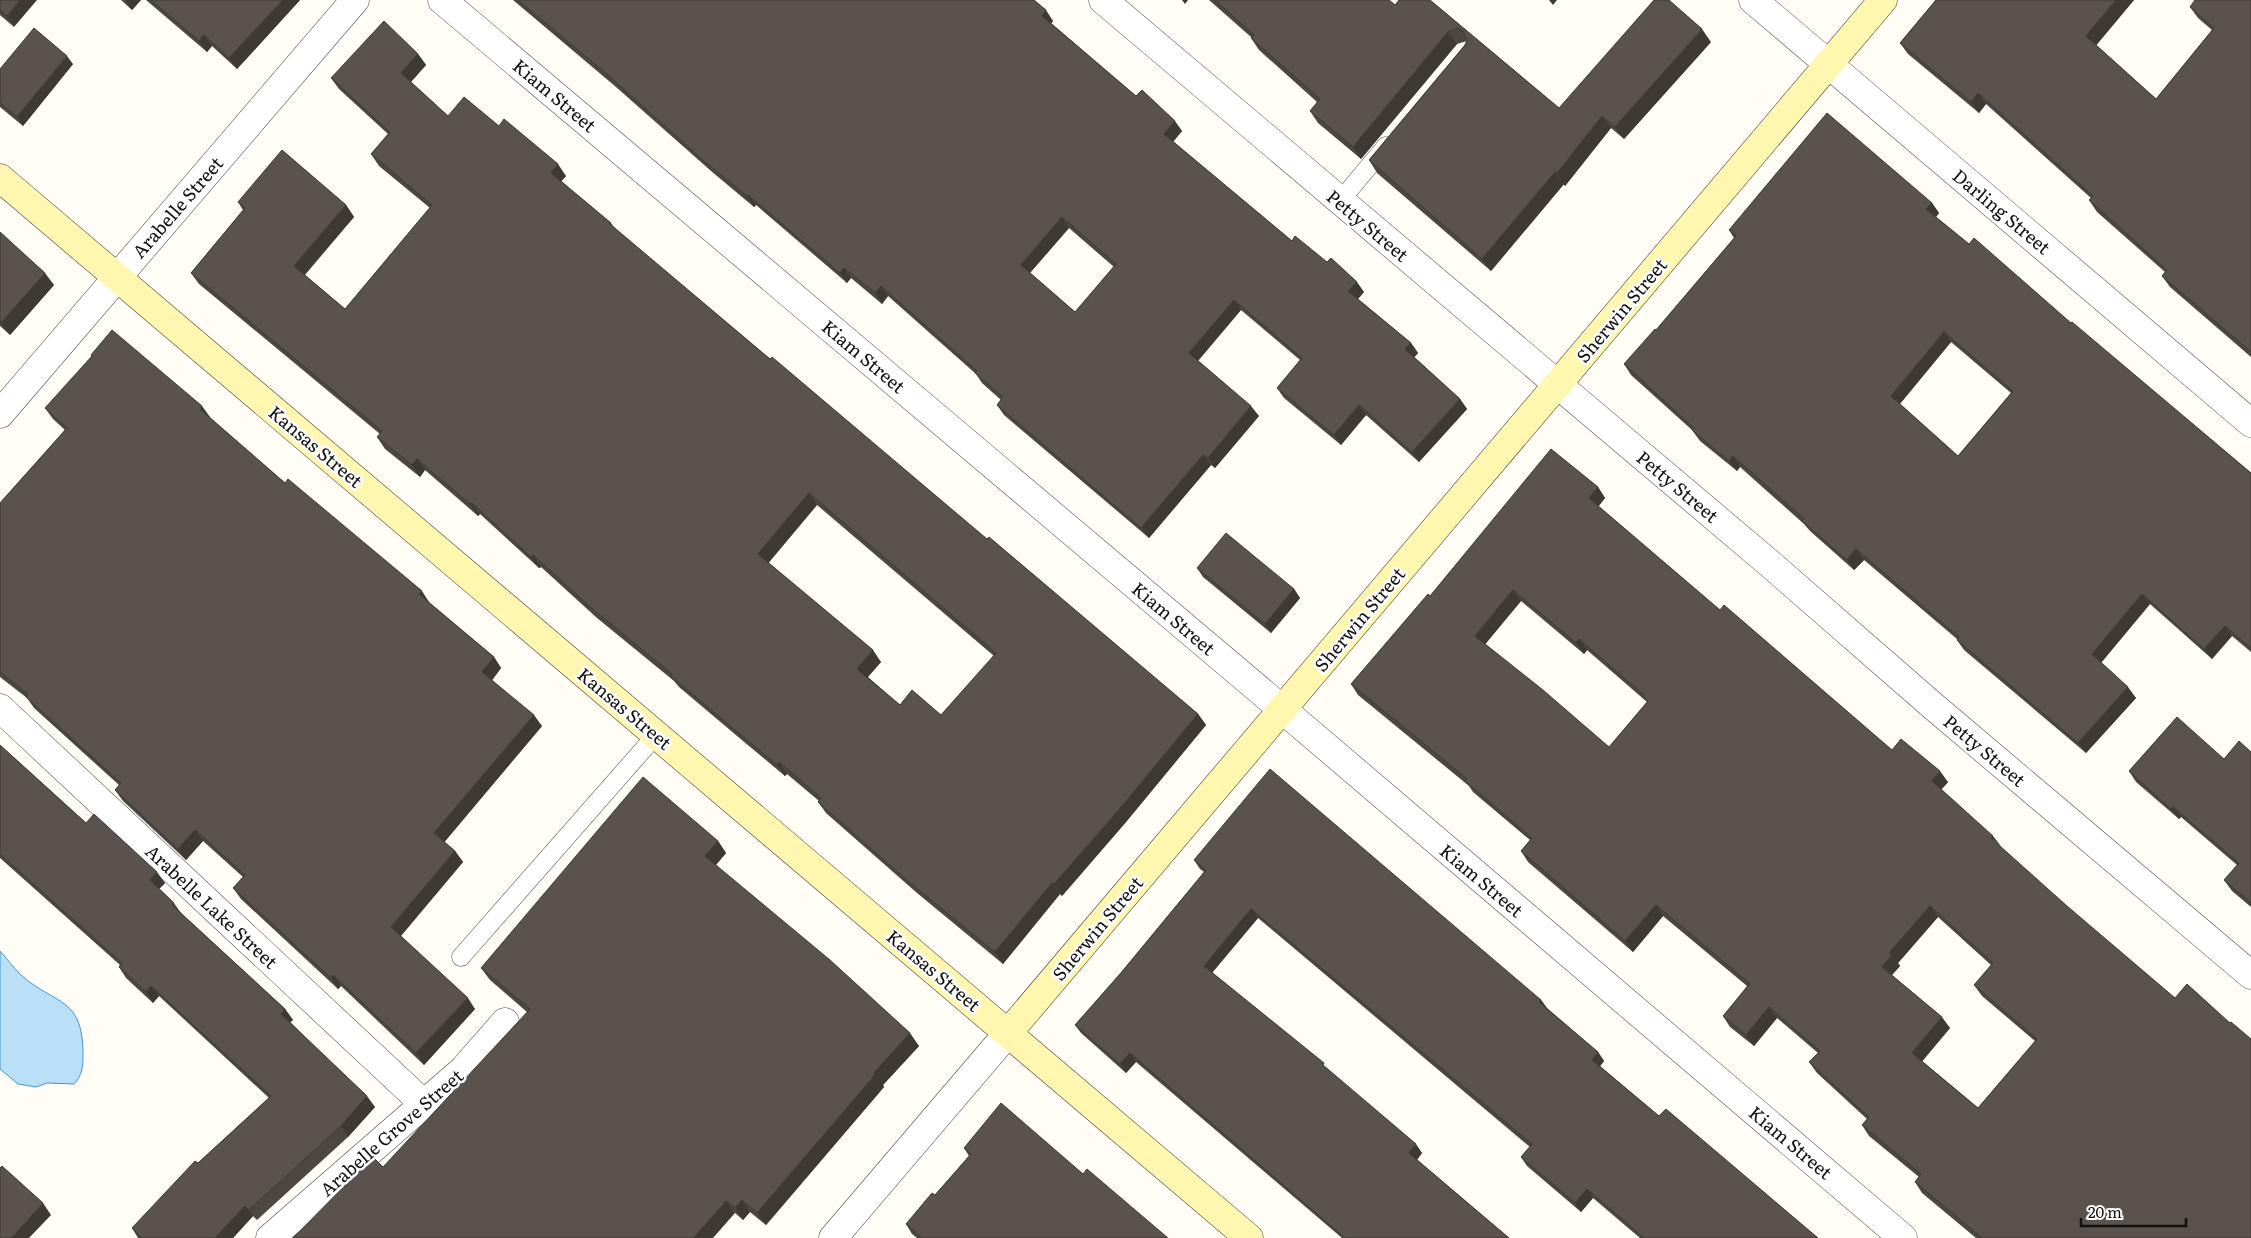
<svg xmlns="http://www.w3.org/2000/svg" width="2251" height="1238" font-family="Literata,serif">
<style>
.water{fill:#b9e0f7;stroke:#3f96cf}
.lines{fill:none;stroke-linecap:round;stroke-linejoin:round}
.lane-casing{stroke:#444;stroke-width:19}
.street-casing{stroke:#444;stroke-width:29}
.secondary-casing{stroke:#333;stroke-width:29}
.lane{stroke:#fff;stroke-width:18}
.street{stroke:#fff;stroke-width:28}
.secondary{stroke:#fff6b0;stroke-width:28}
.wall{fill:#4d4742;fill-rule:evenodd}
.shaded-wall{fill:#3f3936}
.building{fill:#5a524d;stroke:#3f3936;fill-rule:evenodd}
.labels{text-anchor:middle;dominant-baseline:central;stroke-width:5;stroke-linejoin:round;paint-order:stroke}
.street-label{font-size:18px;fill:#111;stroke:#fff}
</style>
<rect width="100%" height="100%" fill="#fffdf5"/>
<path class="water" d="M0,951C7,959 14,968 21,975C56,1006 83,996 83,1055C83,1067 82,1076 74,1084L47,1083L36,1087L18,1084L0,1069Z"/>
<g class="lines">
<g class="lane-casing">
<path id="lane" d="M1340,201L1386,146
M461,957L656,735"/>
</g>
<g class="street-casing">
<path id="street" d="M442,0L1282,709L1903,1238
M1103,0L1769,563L1933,706L2251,975
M1753,0L2251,423
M0,414L355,0
M0,708L424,1104
M270,1238L463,1070L505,1022
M833,1238L1008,1033"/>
</g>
<g class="secondary-casing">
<path id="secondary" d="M0,178L1249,1238
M1008,1033L1883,0"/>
</g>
<use href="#lane" class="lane"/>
<use href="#street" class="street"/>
<use href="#secondary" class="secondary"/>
</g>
<path class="wall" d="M0,0L14,27L0,15Z
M121,0H141L132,10Z
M146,0H300L237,69L212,46L207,52Z
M513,0H1034L1053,21L1051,23L1136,96L1182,131L1173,142L1292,241L1364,292L1358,299L1411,343L1418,353L1414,357L1460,399L1467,409L1419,462L1366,415L1341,445L1284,398L1277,388L1300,360L1241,310L1198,361L1259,416L1215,468L1211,465L1149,538L1004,415L997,405L1001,400L982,383L976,374L888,296L882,304L851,278L847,283L756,205L754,207L711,171L616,87ZM1069,228L1114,267L1075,312L1030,273Z
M1209,0H1389L1395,5L1430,0L1559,108L1711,42L1624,139L1611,128L1565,186L1564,184L1491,271L1377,173L1369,160L1465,45L1467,41L1457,44L1361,159L1318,123L1310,111L1317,102L1259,50L1251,38V37Z
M1936,0H2134L2096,45L2156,99L2212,30L2198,18L2190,7L2251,0V357L2170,287L2162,276L2165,272L2097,212L2089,200L2091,198L1986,104L1979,113L1908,54L1900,43Z
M418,54L426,65L411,82L448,116L499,126L566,176L561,181L611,223L615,229L770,359L1198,714L1206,725L1126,822L1062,896L1060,894L1003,964L917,893L826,813L818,802L819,801L787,774L785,776L743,741L679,687L674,681L597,618L541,567L539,568L480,514L478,516L425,470L420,477L385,449L377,437L380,434L199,284L191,273L243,210L238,202L346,205L354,217L305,275L345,309L430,208L379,166L371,154L388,134L339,89L331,78ZM817,505L994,656L941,715L900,705L868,677L881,662L768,563Z
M73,64L23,126L0,107V69Z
M1932,203L1939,213L1936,217L1969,244L2071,323L2251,473V652L2232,636L2212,659L2150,604L2101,663L2136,698L2086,753L1964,650L1957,640V639L1864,560L1854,570L1810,531L1804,524L1740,467L1737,471L1700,441L1692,430L1631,375L1624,364L1656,330L1734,238L1729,230ZM1951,342L2011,393L1958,456L1900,404Z
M0,232L54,285L10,335L0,326Z
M45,408L210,417H209L285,483L429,602V603L494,657L501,668L492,680L542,726L444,842L455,851L463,862L401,936L475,1009L424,1065L341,986L338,989L241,899L233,888L243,877L203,841L186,860L123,801L115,790L119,785L34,708L27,698L0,677V503L65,430L53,419Z
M1598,487L1605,498L1598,507L1720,610L1892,750L1948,782L1941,790L2251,1238H1976L1922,1193L1915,1182L1919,1177L1869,1136L1862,1125L1867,1119L1817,1073L1809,1062L1818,1053L1777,1018L1754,1046L1730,1027L1723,1016L1747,986L1663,916L1633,952L1528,862L1521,851L1530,840L1473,792L1469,786L1358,695L1351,684L1430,596ZM1521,601L1584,654L1587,650L1647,702L1609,747L1485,644ZM1938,917L1991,965L1974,985L1982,996L2035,1041L1978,1108L1922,1061L1950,1028L1892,975L1900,966L1898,963Z
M1197,568L1294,589L1300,598L1271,633L1203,577Z
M0,745L86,823L165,883L159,889L174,903L181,913L285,1009L293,1020L290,1022L375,1107L348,1137L257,1220L253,1216L233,1238H138L132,1228L198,1163L269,1098L159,996L153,1003L126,978L119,967L120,965L0,858Z
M2251,752V907L2232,891L2224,880L2237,865L2181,817L2179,819L2136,782L2129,771L2224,759Z
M718,841L726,853L716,865L919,1046L883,1085L884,1087L766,1225L750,1212L743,1220L735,1213L527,1012L490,980L481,968Z
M1194,860L1541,1000L1547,1008L1598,1052L1604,1061L1600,1066L1659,1116L1818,1238H1640L1593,1198L1581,1212L1527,1166L1521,1157L1530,1147L1258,918L1212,973L1328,1070L1422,1153L1417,1160L1509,1238H1342L1136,1062L1126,1073L1081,1033L1075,1025L1120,974L1204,872L1200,869Z
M964,1148L1083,1174L1168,1238H917L912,1234L906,1224L935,1195L969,1156Z"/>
<path class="shaded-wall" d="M20,0H37L14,27L7,16Z
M125,0H141L132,10Z
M283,0H300L237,69L229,58Z
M1182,0H1188L1185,4Z
M1549,0H1557L1553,5Z
M2116,0H2134L2094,48L2086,36Z
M1046,10L1053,21L1049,26L1042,16Z
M1702,29L1711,42L1624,139L1615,127Z
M1448,32L1457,44L1361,159L1353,147Z
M204,35L212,46L207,52L199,41Z
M418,54L426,65L409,84L401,73Z
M67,56L73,64L23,126L17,117Z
M1978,93L1986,104L1979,113L1971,102Z
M1602,116L1611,128L1565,186L1557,173Z
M1175,121L1182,131L1171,144L1164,134Z
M558,164L566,176L559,184L551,173Z
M1555,172L1564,184L1491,271L1482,259Z
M748,195L756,205L754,207L747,196Z
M1932,203L1939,213L1934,219L1926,209Z
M346,205L354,217L302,277L294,266Z
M1062,217L1069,228L1028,275L1021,265Z
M844,268L851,278L847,283L840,273Z
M45,273L54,285L10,335L1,323Z
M1357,282L1364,292L1356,301L1348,291Z
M881,286L888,296L882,304L875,293Z
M1234,300L1241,310L1196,363L1189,353Z
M1944,332L1951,342L1898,406L1891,396Z
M1411,343L1418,353L1412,360L1405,349Z
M1460,399L1467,409L1419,462L1412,452Z
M1359,405L1366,415L1341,445L1334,435Z
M202,406L210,417L207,420L200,409Z
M1251,406L1259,416L1215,468L1208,458Z
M1203,455L1211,465L1149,538L1141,528Z
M1733,456L1740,467L1737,471L1729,461Z
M417,459L425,470L420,477L412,465Z
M1598,487L1605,498L1596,509L1589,498Z
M809,493L817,505L766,566L758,554Z
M472,503L480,514L478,516L470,504Z
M1856,549L1864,560L1854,570L1847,560Z
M533,555L541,567L539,568L531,557Z
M1294,589L1300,598L1271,633L1265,624Z
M1513,590L1521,601L1483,647L1475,636Z
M422,591L429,602L427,606L419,594Z
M2142,594L2150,604L2099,665L2092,654Z
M2225,626L2232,636L2212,659L2204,649Z
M1579,639L1587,650L1584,654L1576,643Z
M873,650L881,662L865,680L857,669Z
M494,657L501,668L490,683L482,672Z
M2128,687L2136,698L2086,753L2078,743Z
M1198,714L1206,725L1126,822L1062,896L1054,884Z
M534,715L542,726L442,845L434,833Z
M779,762L787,774L785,776L777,765Z
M1940,771L1948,782L1939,792L1932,781Z
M2173,807L2181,817L2179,819L2171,809Z
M195,830L203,841L186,860L178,849Z
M1993,836L2001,846L1991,838Z
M718,841L726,853L713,868L705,856Z
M455,851L463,862L399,938L391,927Z
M157,872L165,883L157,891L150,880Z
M1052,883L1060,894L1003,964L995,952Z
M1656,905L1663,916L1633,952L1625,941Z
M1930,906L1938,917L1898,963L1900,966L1889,978L1882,967L1889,953Z
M1251,909L1258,918L1210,975L1204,966Z
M333,975L341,986L338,989L331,978Z
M151,986L159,996L153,1003L146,992Z
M468,998L475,1009L424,1065L416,1053Z
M1541,1000L1547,1008L1539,1002Z
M1769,1007L1777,1018L1754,1046L1746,1035Z
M285,1009L293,1020L288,1024L281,1014Z
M1942,1017L1950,1028L1920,1064L1912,1053Z
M910,1033L919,1046L883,1085L884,1087L766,1225L757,1213L874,1073Z
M1598,1052L1604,1061L1598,1069L1592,1060Z
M1130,1053L1136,1062L1126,1073L1120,1064Z
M367,1096L375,1107L348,1137L341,1126Z
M1416,1144L1422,1153L1415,1162L1409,1153Z
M1587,1189L1593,1198L1581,1212L1575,1203Z
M742,1200L750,1212L743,1220L735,1208Z
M726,1201L735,1213L713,1238H693Z
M43,1203L51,1215L29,1238H11Z
M245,1206L253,1216L233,1238H215Z"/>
<path class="building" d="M0,0H20L7,16L0,10Z
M151,0H283L229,58L204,35L199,41Z
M518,0H1034L1046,10L1042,16L1136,96L1142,90L1175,121L1164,134L1292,241L1295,236L1327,262L1331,258L1357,282L1348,291L1411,343L1405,349L1460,399L1412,452L1359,405L1334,435L1277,388L1302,358L1234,300L1189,353L1251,406L1208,458L1203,455L1141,528L997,405L1003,397L975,373L977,371L881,286L875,293L844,268L840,273L748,195L747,196L704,161L609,76ZM1062,217L1116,264L1075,312L1021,265Z
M1215,0H1389L1395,5L1399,0H1430L1559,108L1654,0H1669L1702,29L1615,127L1602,116L1557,173L1555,172L1482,259L1369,160L1465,45L1467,40L1463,31L1458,28L1448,32L1353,147L1310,111L1320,99L1251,38L1254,35Z
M1936,0H2116L2086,36L2156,99L2214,28L2190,7L2195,0H2251V352L2162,276L2167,270L2089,200L2093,196L1978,93L1971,102L1900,43Z
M384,21L418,54L401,73L448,116L464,97L499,126L504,119L558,164L551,173L611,223L610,224L770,359L772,357L955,512L987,539L989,537L1198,714L1118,811L1054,884L1052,883L995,952L909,882L818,802L821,798L779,762L777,765L735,730L671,676L672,674L589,606L533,555L531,557L472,503L470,504L417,459L412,465L377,437L382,431L191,273L245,208L238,202L282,150L346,205L294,266L345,309L432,205L371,154L390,132L331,78ZM809,493L996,653L941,715L912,690L900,705L857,669L873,650L758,554Z
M34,28L67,56L17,117L0,103V69Z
M1827,113L1932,203L1926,209L1969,244L1974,238L2071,323L2072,322L2251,473V648L2225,626L2204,649L2142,594L2092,654L2128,687L2078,743L1957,640L1959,637L1856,549L1847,560L1802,521L1804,519L1733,456L1729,461L1692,430L1694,428L1624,364L1655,329L1656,330L1736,236L1729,230ZM1944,332L2013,391L1958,456L1891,396Z
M0,232L45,273L1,323L0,321Z
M112,330L202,406L200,409L285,483L288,479L422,591L419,594L494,657L482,672L534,715L434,833L455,851L391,927L468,998L416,1053L333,975L331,978L233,888L245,875L195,830L178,849L115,790L121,783L26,697L28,694L0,672V503L67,428L45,408L92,356L91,355Z
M1551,449L1598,487L1589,498L1720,610L1724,605L1892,750L1901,739L1940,771L1932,781L1993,836L1991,838L2067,906L2175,998L2187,984L2230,1023L2231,1022L2251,1039V1238H1982L1915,1182L1921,1174L1862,1125L1869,1117L1809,1062L1820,1051L1769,1007L1746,1035L1723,1016L1750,984L1656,905L1625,941L1521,851L1532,838L1465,781L1467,779L1351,684L1428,594L1430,596ZM1513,590L1576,643L1579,639L1644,695L1643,696L1648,701L1609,747L1543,690L1475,636ZM1930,906L1993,963L1974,985L2037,1039L1978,1108L1912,1053L1942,1017L1882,967L1892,955L1889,953Z
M1226,533L1294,589L1265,624L1197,568Z
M2177,717L2224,759L2239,741L2251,752V903L2224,880L2239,863L2173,807L2171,809L2129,771Z
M0,745L86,823L94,814L157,872L150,880L174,903L172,905L285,1009L281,1014L367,1096L341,1126L249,1210L245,1206L215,1238H142L132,1228L195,1161L198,1163L271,1096L151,986L146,992L119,967L122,963L0,854Z
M1270,769L1541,1000L1539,1002L1598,1052L1592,1060L1659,1116L1666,1109L1818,1238H1644L1587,1189L1575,1203L1521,1157L1532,1144L1251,909L1204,966L1324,1063L1323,1065L1416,1144L1409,1153L1509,1238H1345L1130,1053L1120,1064L1075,1025L1120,974L1206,870L1194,860Z
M643,777L718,841L705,856L830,960L910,1033L874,1073L875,1075L757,1213L742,1200L735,1208L726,1201L693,1238H293L373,1157L383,1167L530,1009L481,968Z
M1001,1103L1083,1174L1087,1169L1168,1238H922L906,1224L932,1193L935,1195L971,1154L964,1148Z
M2,1166L43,1203L11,1238H0V1168Z"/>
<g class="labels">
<g class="street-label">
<text transform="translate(555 95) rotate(40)">Kiam Street</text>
<text transform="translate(177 207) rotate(-49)">Arabelle Street</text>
<text transform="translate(2002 211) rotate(40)">Darling Street</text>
<text transform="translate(1368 225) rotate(40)">Petty Street</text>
<text transform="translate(1621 310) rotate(-50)">Sherwin Street</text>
<text transform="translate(864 356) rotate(40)">Kiam Street</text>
<text transform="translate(316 446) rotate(40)">Kansas Street</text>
<text transform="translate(1678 486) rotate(40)">Petty Street</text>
<text transform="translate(1174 618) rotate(40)">Kiam Street</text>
<text transform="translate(1359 619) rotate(-50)">Sherwin Street</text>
<text transform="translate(625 708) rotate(40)">Kansas Street</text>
<text transform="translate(1985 750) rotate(40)">Petty Street</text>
<text transform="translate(1482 880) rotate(40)">Kiam Street</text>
<text transform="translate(212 906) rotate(43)">Arabelle Lake Street</text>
<text transform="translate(1097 928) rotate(-50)">Sherwin Street</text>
<text transform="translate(934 970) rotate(40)">Kansas Street</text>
<text transform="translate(391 1132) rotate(-41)">Arabelle Grove Street</text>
<text transform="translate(1791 1142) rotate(40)">Kiam Street</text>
</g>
</g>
<path d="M2081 1218v8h105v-8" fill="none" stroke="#111111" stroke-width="2.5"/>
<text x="2088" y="1218" font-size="15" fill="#111111" stroke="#ffffff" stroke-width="4" paint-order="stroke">20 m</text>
</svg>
